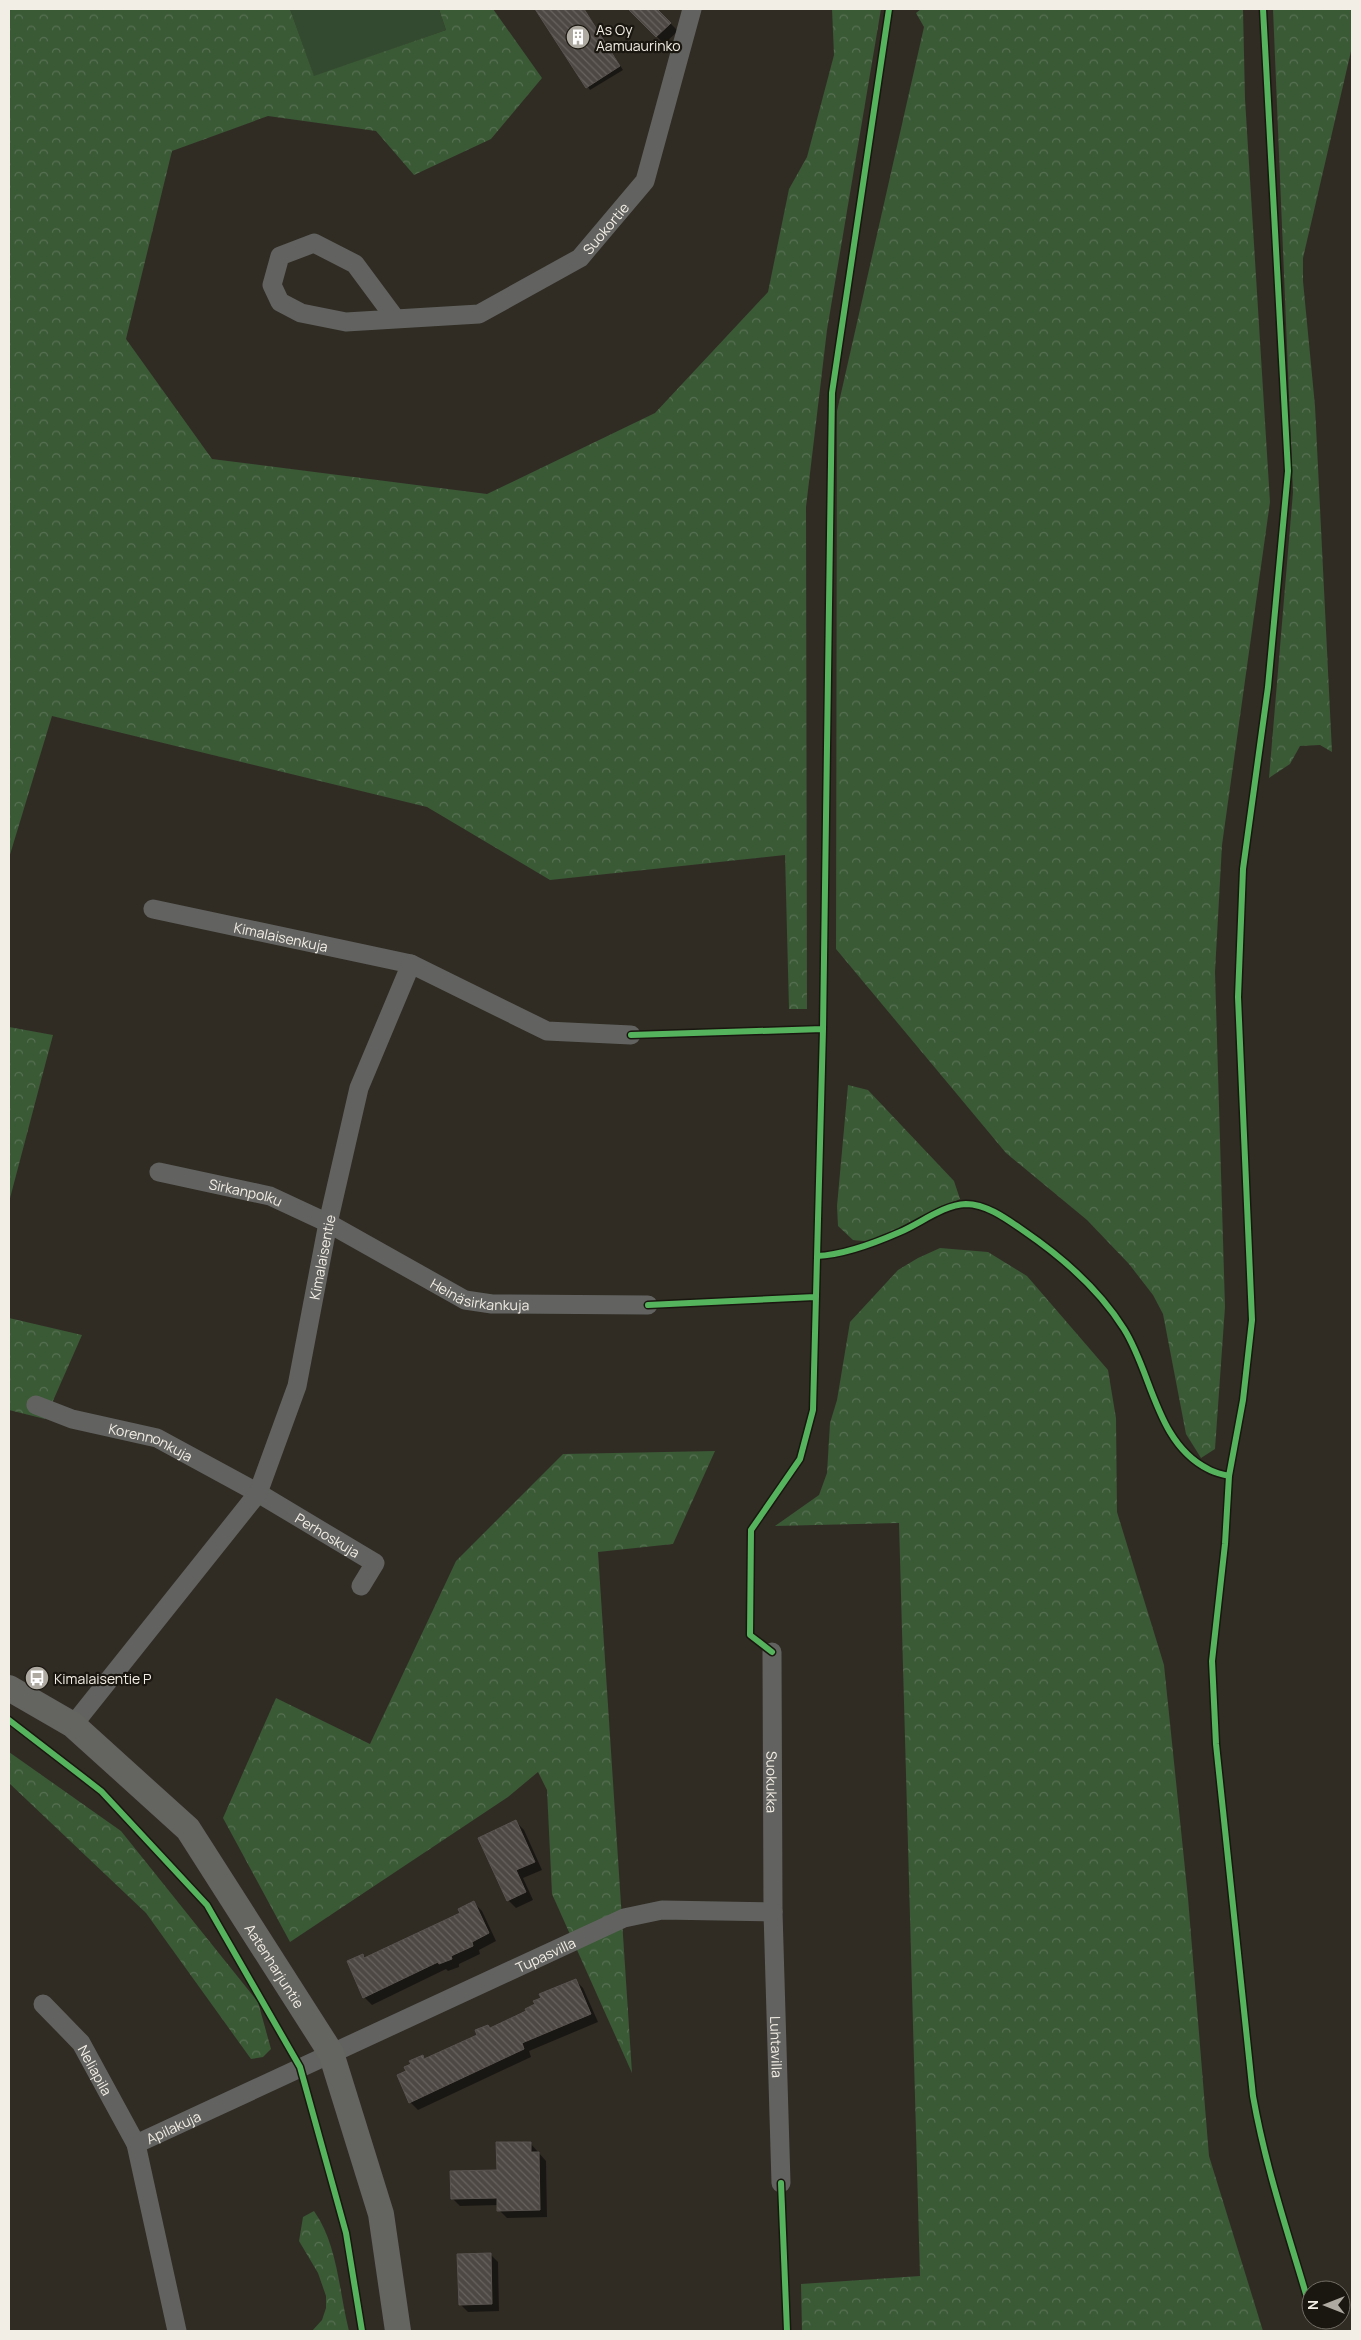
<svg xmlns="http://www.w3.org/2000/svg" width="1361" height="2340" font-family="Manrope,sans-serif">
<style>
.green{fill:#344a30}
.forest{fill:url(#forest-crowns)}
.shadow{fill:#0007}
.building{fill:url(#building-back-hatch);stroke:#59534f}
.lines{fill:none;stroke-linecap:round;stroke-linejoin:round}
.street{stroke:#626360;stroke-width:19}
.secondary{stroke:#646460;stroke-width:26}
.cycleway-casing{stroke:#1a1710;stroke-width:9}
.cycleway{stroke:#56b35d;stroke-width:6}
.labels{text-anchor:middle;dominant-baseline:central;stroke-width:4.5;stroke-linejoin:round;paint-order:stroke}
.poi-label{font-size:14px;fill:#f3eee5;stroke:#1a1710;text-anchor:start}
.street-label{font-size:14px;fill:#f3eee5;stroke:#1a1710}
</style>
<defs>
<pattern id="forest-crowns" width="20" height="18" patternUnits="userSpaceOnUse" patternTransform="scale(1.25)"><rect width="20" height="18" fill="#3a5935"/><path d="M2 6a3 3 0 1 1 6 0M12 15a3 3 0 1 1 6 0" fill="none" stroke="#577152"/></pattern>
<pattern id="building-back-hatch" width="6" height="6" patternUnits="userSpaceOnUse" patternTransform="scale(1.25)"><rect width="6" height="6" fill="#4e4844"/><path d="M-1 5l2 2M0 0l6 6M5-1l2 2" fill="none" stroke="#68635f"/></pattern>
</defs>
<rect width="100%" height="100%" fill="#302c24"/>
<path class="green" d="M290,9H439L446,30L314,77Z"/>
<path class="forest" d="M9,9H290L314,76L446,30L439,9H493L542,78L491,139L414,175L376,131L268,116L172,151L126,339L212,459L487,494L655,413L768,292L789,189L807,157L834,55L832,9H881L827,330L806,507L807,1009H789L785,855L550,880L427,807L52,716L9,858Z
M921,9H1243L1245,99L1270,502L1222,845L1215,972L1225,1307L1215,1449L1201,1458L1186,1434L1163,1314L1153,1295L1129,1264L1087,1220L1006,1153L836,949L837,411L924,27L916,13Z
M1273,9H1352V47L1303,258V281L1315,406L1332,752L1320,745L1300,746L1290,764L1269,778L1293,492Z
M9,1027L53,1035L9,1202Z
M848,1085L868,1090L954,1181L960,1199L873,1242L853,1240L838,1226L837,1206Z
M940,1248L988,1252L1027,1276L1108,1370L1116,1418L1117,1512L1164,1665L1188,1898L1209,2156L1263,2331H802L801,2284L920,2276L899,1523L775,1526L819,1495L827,1473L830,1423L837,1400L850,1322L898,1270L918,1258Z
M9,1318L82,1335L45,1419L9,1410Z
M715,1451L673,1544L598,1552L632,2073L552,1894L547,1790L538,1772L508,1797L290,1942L223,1818L276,1698L370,1744L456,1561L563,1454Z
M9,1752L121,1831L258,2002L271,2049L263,2057L251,2059L146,1913L9,1783Z
M314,2211C338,2245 339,2292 349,2331H312L322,2320L326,2308V2296L318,2273L299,2241L303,2217Z"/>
<path class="shadow" d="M537,9H584L623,70L590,90Z
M630,9H656L678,31L664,44Z
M516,1822L524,1830L542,1870L523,1878L533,1900L516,1908L508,1900Z
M474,1903L482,1911L496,1941L479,1950L480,1954L459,1964V1967L448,1971L446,1969L372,2005L364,1997L363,1955L366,1958L461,1913Z
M575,1980L583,1988L598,2022L529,2051L531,2057L418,2110L410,2102L407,2072L423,2057L426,2060L527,2012Z
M530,2143L546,2161L547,2217L507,2218L499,2210V2205L460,2206L452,2198L498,2172Z
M490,2254L498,2262L499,2311L468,2312L460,2304Z"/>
<path class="building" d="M535,9H584L620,66L586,88Z
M628,9H657L671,23L656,37Z
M516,1820L535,1862L516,1870L526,1892L507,1901L478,1838Z
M474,1901L489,1933L472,1942L473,1946L451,1956L452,1959L439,1964L438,1962L363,1998L347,1961L363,1954L364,1958L460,1913L458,1909Z
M576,1979L591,2014L522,2043L524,2049L409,2103L397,2075L406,2071L404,2067L411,2064L409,2061L423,2055L424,2059L477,2035L475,2030L488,2025L490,2028L526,2011L525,2009L535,2004L533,2001L541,1998L539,1994Z
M496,2142H531V2152H539L540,2210L497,2211V2198L451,2199L450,2171L497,2170Z
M491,2253L492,2304L459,2305L457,2254Z"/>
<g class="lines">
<g class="street">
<path id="s1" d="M395,318L355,264L314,243L280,256L272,285L280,302L301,313L346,322L479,314L580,258L645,181L692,9"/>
<path id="s2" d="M153,909L411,964"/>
<path id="s3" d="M159,1172L270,1196L328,1223L465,1300L492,1304L648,1305"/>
<path id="s4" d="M36,1405L72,1419L157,1438L258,1493L375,1563L361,1586"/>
<path id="s5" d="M772,1652L773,1912L781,2183"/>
<path id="s6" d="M73,1725L258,1493L297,1386L328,1223L359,1088L411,964L547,1031L631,1035"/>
<path id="s7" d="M43,2004L81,2043L136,2144L177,2331"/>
<path id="s8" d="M136,2144L624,1918L662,1910L773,1912"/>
</g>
<path class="secondary" id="s9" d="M9,1688L73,1725L188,1829L331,2053L381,2214L398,2331"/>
<g class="cycleway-casing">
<path id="cycleway" d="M1263,9L1288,471L1268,687L1243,869L1238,997L1252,1320L1243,1400L1229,1476L1225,1544L1212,1661L1216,1744L1253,2096C1266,2170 1290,2239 1311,2311
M631,1035L823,1029
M817,1256C844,1255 875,1243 900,1232C921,1223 943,1205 966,1204C987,1204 1008,1220 1024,1231C1062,1257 1099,1289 1124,1329C1152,1373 1156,1443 1208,1469C1214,1473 1222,1474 1229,1476
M648,1305L815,1297
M772,1652L750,1635L751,1530L800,1459L813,1410L823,1029L832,393L889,9
M9,1720L101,1791L207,1905L300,2067L346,2233L362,2331
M781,2183L787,2331"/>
</g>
<use href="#cycleway" class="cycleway"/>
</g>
<defs>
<g id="building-disc" transform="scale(1.25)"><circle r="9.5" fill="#afaaa1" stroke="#1a1710"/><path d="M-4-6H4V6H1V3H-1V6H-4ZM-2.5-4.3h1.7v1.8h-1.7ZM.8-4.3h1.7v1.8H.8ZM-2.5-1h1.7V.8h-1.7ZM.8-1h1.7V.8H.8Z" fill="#fff"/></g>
<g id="bus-disc" transform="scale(1.25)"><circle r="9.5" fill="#afaaa1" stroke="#1a1710"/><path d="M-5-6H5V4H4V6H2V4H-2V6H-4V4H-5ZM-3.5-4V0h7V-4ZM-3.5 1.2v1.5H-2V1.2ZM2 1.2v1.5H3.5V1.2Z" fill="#fff"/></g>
</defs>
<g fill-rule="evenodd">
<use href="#building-disc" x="578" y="37"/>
<use href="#bus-disc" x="37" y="1678"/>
</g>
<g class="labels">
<g class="poi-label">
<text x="596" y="29">As Oy<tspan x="596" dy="16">Aamuaurinko</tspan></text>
<text x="54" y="1678">Kimalaisentie P</text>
</g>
<g class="street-label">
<text stroke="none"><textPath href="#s1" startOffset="556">Suokortie</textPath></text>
<text stroke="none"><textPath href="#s2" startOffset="131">Kimalaisenkuja</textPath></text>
<text stroke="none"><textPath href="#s3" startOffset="89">Sirkanpolku</textPath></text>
<text stroke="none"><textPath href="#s6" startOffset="542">Kimalaisentie</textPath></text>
<text stroke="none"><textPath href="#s3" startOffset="348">Heinäsirkankuja</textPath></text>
<text stroke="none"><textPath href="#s4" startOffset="121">Korennonkuja</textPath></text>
<text stroke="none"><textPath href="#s4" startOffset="322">Perhoskuja</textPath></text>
<text stroke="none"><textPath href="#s5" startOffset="130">Suokukka</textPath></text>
<text stroke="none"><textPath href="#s8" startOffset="451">Tupasvilla</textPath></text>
<text stroke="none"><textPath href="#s9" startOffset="391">Aatenharjuntie</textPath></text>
<text stroke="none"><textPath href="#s5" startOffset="395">Luhtavilla</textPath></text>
<text stroke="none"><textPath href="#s7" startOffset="85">Neliapila</textPath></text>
<text stroke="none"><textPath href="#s8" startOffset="41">Apilakuja</textPath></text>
</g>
</g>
<rect width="1361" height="2340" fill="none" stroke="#f3eee5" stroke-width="20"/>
<g transform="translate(1326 2305) rotate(270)"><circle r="24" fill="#1a1710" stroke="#716d65"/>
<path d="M0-4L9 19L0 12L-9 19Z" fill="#afaaa1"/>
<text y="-8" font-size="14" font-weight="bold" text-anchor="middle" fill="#f3eee5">N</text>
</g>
</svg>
